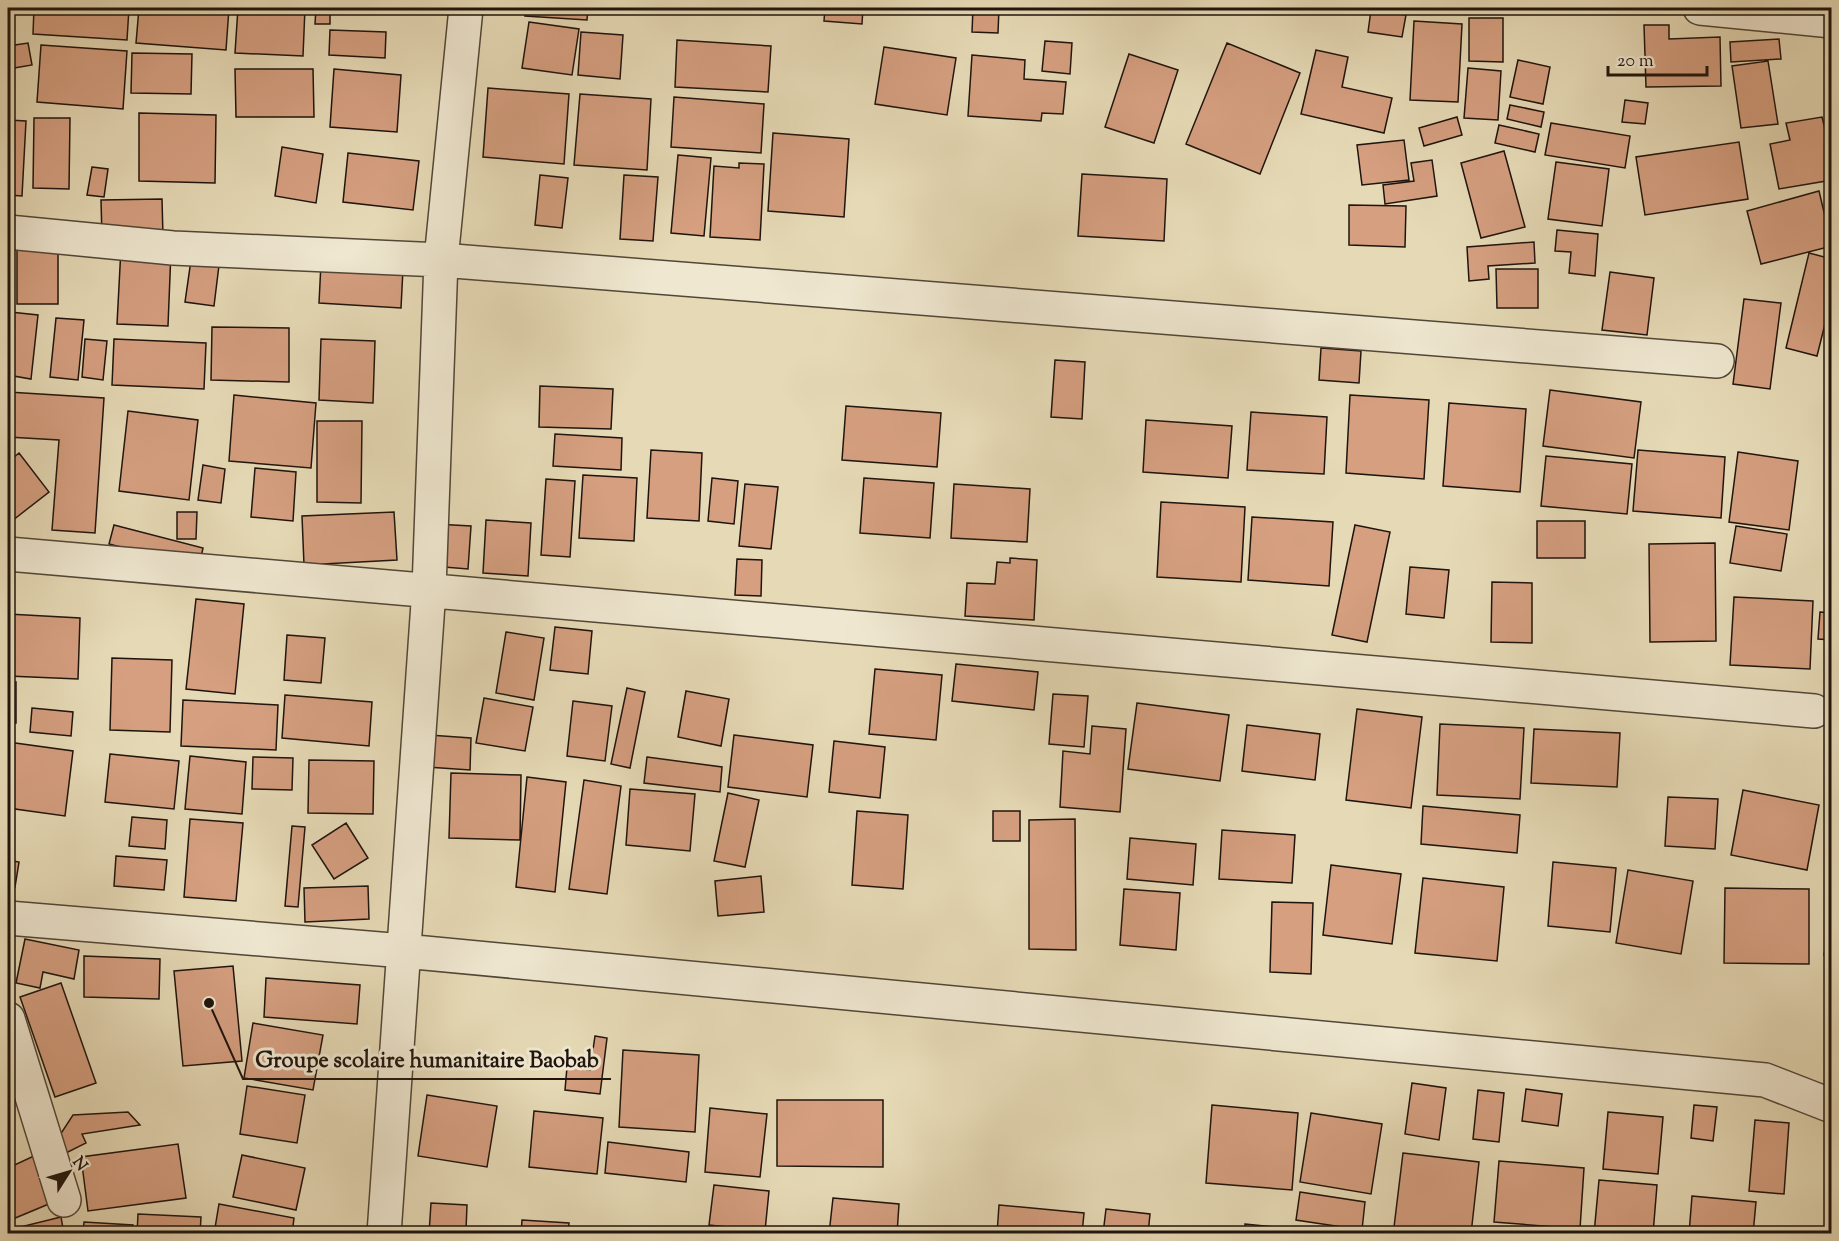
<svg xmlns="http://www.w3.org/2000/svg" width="1839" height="1241" font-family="'Sorts Mill Goudy',serif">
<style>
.building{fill:#d59f80;stroke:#1f140d;stroke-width:1.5}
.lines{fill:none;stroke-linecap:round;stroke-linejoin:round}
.minor-casing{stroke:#514637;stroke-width:36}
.minor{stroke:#efe7d0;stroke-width:33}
.leader{fill:none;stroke:#1f140d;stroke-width:2}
.callout-dot{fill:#1f140d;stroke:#efe7d0;stroke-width:2}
.callout-label{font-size:22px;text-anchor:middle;font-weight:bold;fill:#1f140d;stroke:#efe7d0;stroke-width:6;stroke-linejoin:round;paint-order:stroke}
</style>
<rect width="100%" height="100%" fill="#e6dab6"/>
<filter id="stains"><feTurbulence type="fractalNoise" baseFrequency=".00333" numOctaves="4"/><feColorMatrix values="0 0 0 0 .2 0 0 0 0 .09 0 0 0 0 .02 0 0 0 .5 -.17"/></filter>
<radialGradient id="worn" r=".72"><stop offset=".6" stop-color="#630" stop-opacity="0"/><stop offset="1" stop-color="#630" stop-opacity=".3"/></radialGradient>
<path class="building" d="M34,8H129L127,40L33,34Z
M139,8H229L226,50L136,43Z
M238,8H305L303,56L235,53Z
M316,8H330V24H315Z
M526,8H588L587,20L525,16Z
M825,8H863L862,24L824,21Z
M973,8H999L998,33L972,32Z
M1371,10L1406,15L1402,37L1368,32Z
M1469,18H1503V62L1469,61Z
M1414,21L1462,24L1458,102L1410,100Z
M529,22L579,29L572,75L522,68Z
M1644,25H1669V39L1720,37L1721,86L1646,87Z
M330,30L386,32L385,58L329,55Z
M581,32L623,35L620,79L578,75Z
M1779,39L1781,59L1731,62L1730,42Z
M677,40L771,46L768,92L675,87Z
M1045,41L1072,43L1070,74L1042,71Z
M28,43L32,65L8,69V46Z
M1227,43L1300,73L1260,174L1186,144Z
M41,45L127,51L123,109L37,102Z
M884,47L956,58L947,115L875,104Z
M1316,50L1348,57L1342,87L1392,98L1384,133L1301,114Z
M132,53L192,54L191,94L131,93Z
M1129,54L1178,70L1154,143L1105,127Z
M972,55L1025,60L1024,79L1066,82L1063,114L1042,113L1041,121L968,116Z
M1518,60L1550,67L1543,104L1510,97Z
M1768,61L1778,124L1741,128L1732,66Z
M1468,68L1501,71L1498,120L1464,118Z
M235,69H313L314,117H236Z
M334,69L401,75L397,132L330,127Z
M488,88L569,94L564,164L483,157Z
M580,94L651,99L647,170L574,165Z
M674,97L764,104L761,153L671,147Z
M1625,100L1648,103L1645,124L1622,122Z
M1510,105L1544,112L1541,127L1507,119Z
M139,113L216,115L215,183L139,181Z
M1457,117L1462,135L1424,146L1419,128Z
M1822,117L1826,133L1832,132V180L1779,189L1770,144L1790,140L1786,123Z
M34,118H70L69,189L33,188Z
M8,120L26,121L22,196L8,195Z
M1551,123L1630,136L1625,168L1545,155Z
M1499,125L1539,134L1535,152L1495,143Z
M773,133L849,139L844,217L768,211Z
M1404,140L1409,180L1362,185L1357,145Z
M1739,142L1748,199L1645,215L1636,157Z
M282,147L323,154L316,203L275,196Z
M1504,151L1525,227L1481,238L1461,163Z
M348,153L419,161L413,210L343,202Z
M678,155L711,158L704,236L671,233Z
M1432,160L1437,196L1385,204L1383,185L1414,181L1411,163Z
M1556,162L1609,169L1602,226L1548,219Z
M739,163L764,164L760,240L710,237L714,166L739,168Z
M92,167L108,169L104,197L87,195Z
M1082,174L1167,179L1164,241L1078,236Z
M540,175L568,178L562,228L535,225Z
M624,175L658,177L653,241L620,239Z
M1819,191L1832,246L1761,264L1747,211Z
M162,199L163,237L102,238L101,200Z
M1349,205L1406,206L1405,247L1349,245Z
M1557,230L1598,234L1595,276L1569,273L1571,252L1555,251Z
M17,240H58V304H17Z
M1534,242L1535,263L1488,266L1489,279L1469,281L1467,247Z
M121,248L171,251L168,326L117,324Z
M192,253L220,257L214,306L185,302Z
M1809,253L1832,259V296L1817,356L1786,348Z
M321,263L403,269L401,308L319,303Z
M1496,269H1538V308H1497Z
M1610,272L1654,278L1647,335L1602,330Z
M1744,299L1781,303L1770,389L1733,384Z
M10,312L38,315L31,379L8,375Z
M56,318L84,320L78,380L50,377Z
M212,327L289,328V382L211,380Z
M85,339L107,341L103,380L82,377Z
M114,339L206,343L204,389L112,385Z
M321,339L375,341L373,403L319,400Z
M1321,348L1361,351L1359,383L1319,380Z
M1055,360L1085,362L1082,419L1051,417Z
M540,386L613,389L611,429L539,427Z
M1550,390L1641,402L1634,458L1543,446Z
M8,392L104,398L95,533L52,530L59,440L8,437Z
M234,395L316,403L311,468L229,461Z
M1350,395L1429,400L1424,479L1346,473Z
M1449,403L1526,409L1520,492L1443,486Z
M846,406L941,413L937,467L842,460Z
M128,411L198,420L189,500L119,491Z
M1251,412L1327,417L1324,474L1247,470Z
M1146,420L1232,426L1228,478L1143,472Z
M317,421H362L361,503L317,502Z
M555,434L622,438L621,470L553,466Z
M651,450L702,453L699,521L647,518Z
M1638,450L1725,457L1721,518L1633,511Z
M1738,452L1798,461L1789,530L1729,522Z
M19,453L49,492L8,524V462Z
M1546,456L1632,464L1627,514L1541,506Z
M203,465L225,469L221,503L198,500Z
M255,468L296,472L293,521L251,517Z
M583,475L637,478L634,541L579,538Z
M712,478L738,481L734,524L708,521Z
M864,478L934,483L930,538L860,533Z
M546,479L575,481L570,557L541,555Z
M745,484L778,487L771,549L739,546Z
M954,484L1030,489L1027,542L951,538Z
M1161,502L1245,507L1241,582L1157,577Z
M177,512H197L196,539H177Z
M394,512L397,560L304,565L302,516Z
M1252,517L1333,522L1329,586L1248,580Z
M486,520L531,523L528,576L483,573Z
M1537,521H1585V558H1537Z
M435,524L471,526L468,569L432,566Z
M114,525L203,548L199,567L109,544Z
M1355,525L1390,532L1367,642L1332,635Z
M1736,526L1787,534L1781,571L1730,563Z
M1715,543L1716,641L1650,642L1649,544Z
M1010,558L1037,560L1034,620L965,616L967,583L995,584L997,562L1010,563Z
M737,559L762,560L761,596L735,595Z
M1410,567L1449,570L1444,618L1406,614Z
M1492,582L1532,583V643L1491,642Z
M1734,597L1813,601L1810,669L1730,665Z
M196,599L244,604L235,694L186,689Z
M1820,612L1832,613V640L1818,639Z
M8,614L80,618L78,679L8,676Z
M555,627L592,631L588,674L550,670Z
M506,632L544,638L534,700L496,693Z
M287,635L325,638L321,683L284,680Z
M112,658L172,660L170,732L110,730Z
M956,664L1038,672L1034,710L952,701Z
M875,669L942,675L936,740L869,734Z
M8,682H16V723H8Z
M627,688L645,692L630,768L611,764Z
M686,691L729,699L721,746L678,737Z
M1053,694L1088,696L1084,747L1049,744Z
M285,695L372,702L369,746L282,738Z
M484,698L533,707L525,751L476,743Z
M183,700L278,705L276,750L181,746Z
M573,701L612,706L605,761L567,756Z
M1137,703L1229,715L1220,781L1128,769Z
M32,708L73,712L71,736L30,732Z
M1357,709L1422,717L1411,808L1346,800Z
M1440,724L1524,728L1520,799L1437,795Z
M1247,725L1320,734L1315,780L1242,771Z
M1092,726L1126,729L1120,812L1060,807L1063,751L1090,754Z
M1534,729L1620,733L1617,787L1531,783Z
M429,735L471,738L470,770L427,767Z
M734,735L813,745L807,797L728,787Z
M834,741L885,747L880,798L829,792Z
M8,742L73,751L65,816L8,808Z
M110,754L179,761L174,809L105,802Z
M190,756L246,762L242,814L185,809Z
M253,757L293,758L292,790L252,789Z
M647,757L722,767L720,792L644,783Z
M309,760L374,761L373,814L308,813Z
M451,773L521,775L520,840L449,838Z
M527,777L566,782L555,892L516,887Z
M584,780L621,786L607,894L569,889Z
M630,789L695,794L690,851L626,845Z
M1743,790L1819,805L1807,870L1731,855Z
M728,793L759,800L745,867L714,861Z
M1668,797L1718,799L1715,849L1665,846Z
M1423,806L1520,815L1517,853L1421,844Z
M857,811L908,815L903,889L852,885Z
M993,811H1020V841H993Z
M132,817L167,820L165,849L129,846Z
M190,819L243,823L236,901L184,897Z
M1075,819L1076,950L1029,949V820Z
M346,823L368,858L334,879L312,845Z
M292,826L305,827L298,907L285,906Z
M1222,830L1295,835L1292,883L1219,879Z
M1130,838L1196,844L1193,885L1127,879Z
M116,856L167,860L164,890L114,886Z
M8,860L19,862L15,887L8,886Z
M1553,862L1616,868L1610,932L1548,926Z
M1331,865L1401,874L1392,944L1323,935Z
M1628,870L1693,881L1681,954L1616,943Z
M761,876L764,912L718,916L715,881Z
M1423,878L1504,887L1497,961L1415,953Z
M368,886L369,919L305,922L304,888Z
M1725,888L1809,889V964L1724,963Z
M1124,889L1180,893L1176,950L1120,945Z
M1272,902L1313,903L1311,974L1270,972Z
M1832,908V956L1824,955Z
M25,939L79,950L74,979L43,972L40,988L16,983Z
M84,956L160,959L159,999L84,997Z
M233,966L242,1061L183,1066L174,971Z
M266,978L360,985L357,1024L264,1017Z
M61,983L96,1083L55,1097L20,997Z
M253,1023L323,1035L313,1090L244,1078Z
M595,1036L607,1038L600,1094L565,1090L567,1067L590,1070Z
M623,1050L699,1055L695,1132L619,1127Z
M1412,1083L1446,1088L1439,1140L1405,1134Z
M247,1086L305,1095L297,1143L240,1134Z
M1526,1089L1562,1094L1558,1126L1522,1121Z
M1478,1090L1504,1093L1499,1142L1473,1139Z
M427,1095L497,1106L487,1167L418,1156Z
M777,1100H883V1167L777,1166Z
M1212,1105L1298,1113L1292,1190L1206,1183Z
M1694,1105L1717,1107L1713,1141L1691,1138Z
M710,1108L767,1114L760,1177L705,1172Z
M534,1111L603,1118L597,1174L529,1167Z
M128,1112L140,1125L82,1134L86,1143L64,1154L56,1141L73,1115Z
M1608,1112L1663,1117L1658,1174L1603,1169Z
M1311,1113L1382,1124L1371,1194L1300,1182Z
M1755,1120L1789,1123L1784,1194L1749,1191Z
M608,1142L689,1152L686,1182L605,1173Z
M178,1144L186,1198L88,1211L81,1157Z
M1403,1153L1479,1162L1471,1234L1394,1227Z
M36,1155L56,1201L8,1221V1168Z
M242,1155L305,1168L296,1210L233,1197Z
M1499,1161L1584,1168L1580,1229L1494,1222Z
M1599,1180L1657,1185L1653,1234H1594Z
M714,1185L769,1191L765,1231L709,1225Z
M1300,1192L1365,1202L1362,1230L1296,1220Z
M1692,1196L1756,1202L1753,1234H1689Z
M833,1198L899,1204L897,1234H829Z
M431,1203L467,1205L466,1230L498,1234H429Z
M219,1204L294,1218L292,1234H214Z
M999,1205L1084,1213L1082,1234H997Z
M1106,1209L1150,1214L1148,1234H1103Z
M138,1214L201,1217L200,1234H137Z
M61,1217L64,1234H8V1230Z
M522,1220L569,1223L568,1234H521Z
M84,1222L133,1225L132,1234H83Z
M1245,1224L1285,1228V1234H1245Z
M1309,1230L1365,1234H1308Z"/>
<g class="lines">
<g class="minor-casing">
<path id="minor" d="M1700,8L1832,21
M8,232L173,248L441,260L1717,361
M8,554L1814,711
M8,918L404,951L1765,1080L1832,1106
M8,1019L64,1200
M384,1234L429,589L441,260L466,8"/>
</g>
<use href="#minor" class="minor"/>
</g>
<path class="leader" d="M209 1003L243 1079H611"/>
<circle class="callout-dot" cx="209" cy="1003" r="6"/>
<g class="callout-label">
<text x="427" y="1067">Groupe scolaire humanitaire Baobab</text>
</g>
<rect width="1839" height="1241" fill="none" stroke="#e6dab6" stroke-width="30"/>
<rect x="9" y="9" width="1821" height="1223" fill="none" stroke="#1f140d" stroke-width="3"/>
<rect x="15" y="15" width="1809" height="1211" fill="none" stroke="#1f140d" stroke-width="1.5"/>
<g transform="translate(69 1172) rotate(53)" stroke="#efe7d0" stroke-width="4.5" paint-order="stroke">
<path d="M0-4.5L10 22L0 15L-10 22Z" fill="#1f140d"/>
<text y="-9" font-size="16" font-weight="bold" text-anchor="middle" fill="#1f140d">N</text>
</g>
<path d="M1608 66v9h99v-9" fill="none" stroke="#1f140d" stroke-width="3"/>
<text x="1617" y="66" font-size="18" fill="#1f140d" stroke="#efe7d0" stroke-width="4.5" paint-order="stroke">20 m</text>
<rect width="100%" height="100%" filter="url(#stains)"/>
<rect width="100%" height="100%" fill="url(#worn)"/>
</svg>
